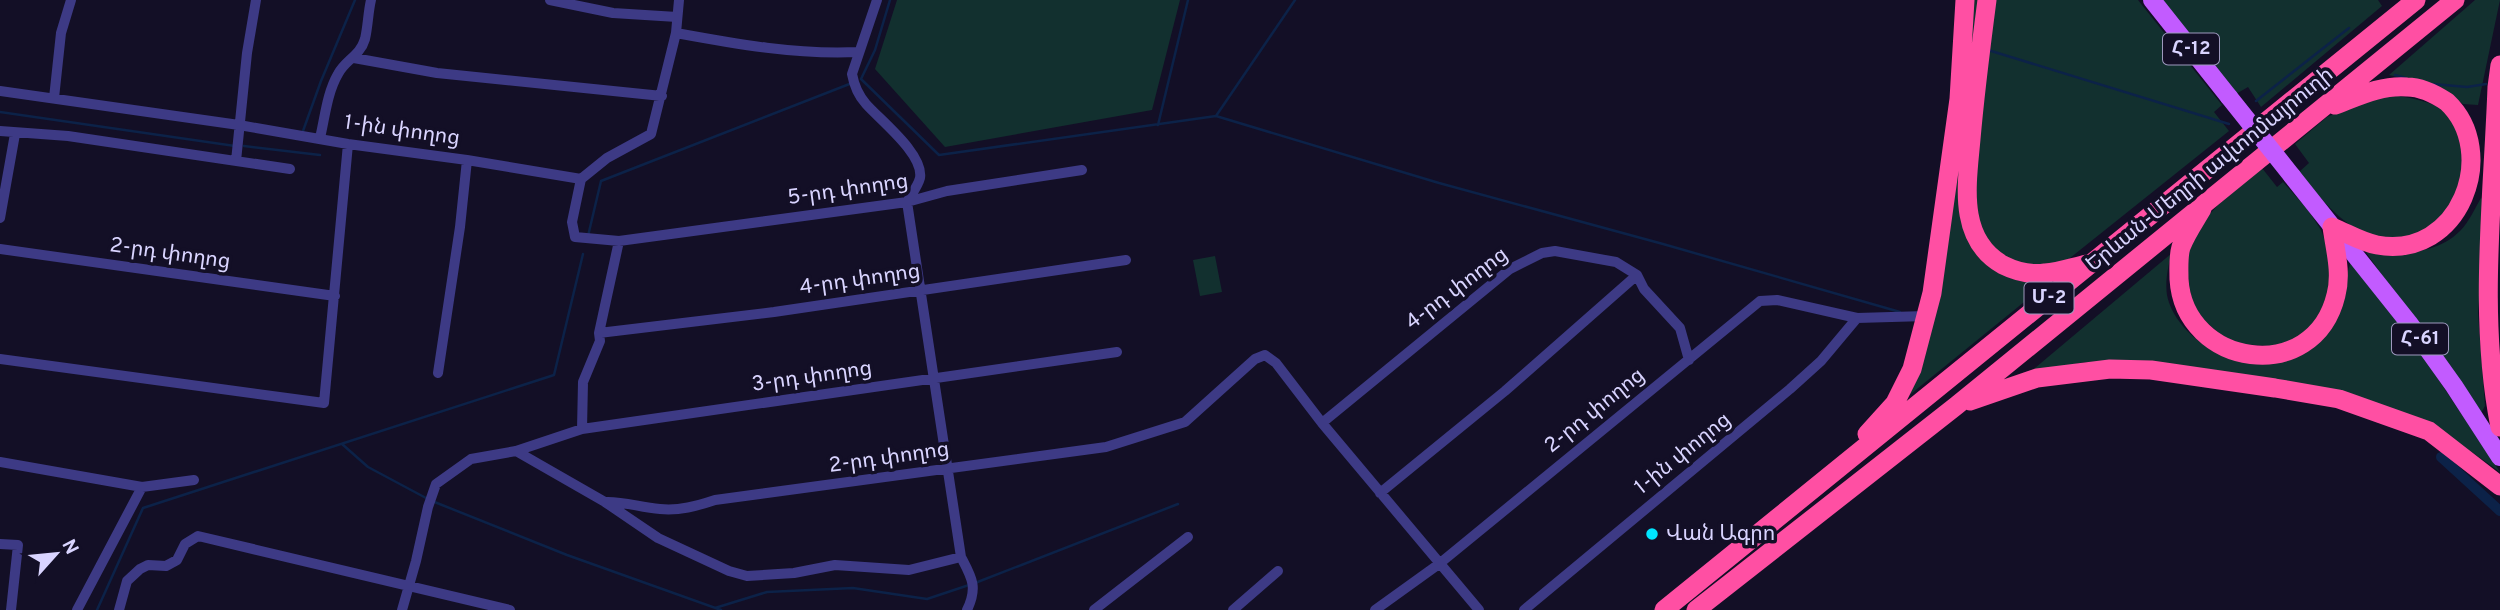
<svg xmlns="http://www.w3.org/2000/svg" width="2500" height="610" font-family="Overpass,'Noto Sans Armenian',sans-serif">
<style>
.green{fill:#12302f}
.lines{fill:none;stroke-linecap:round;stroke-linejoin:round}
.stream{stroke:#0c2248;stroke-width:2.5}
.canal{stroke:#0c2248;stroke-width:10}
.street{stroke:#3d3a85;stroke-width:10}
.primary{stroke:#c25bff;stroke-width:18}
.highway{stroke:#ff4fa3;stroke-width:19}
.primary-bridge{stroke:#c25bff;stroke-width:18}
.poi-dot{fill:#00e5ff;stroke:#130f26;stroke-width:2.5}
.labels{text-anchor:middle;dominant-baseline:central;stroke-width:7;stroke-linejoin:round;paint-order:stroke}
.shield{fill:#130f26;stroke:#9e99be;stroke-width:2}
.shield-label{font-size:19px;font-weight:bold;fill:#d9d4ff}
.street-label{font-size:21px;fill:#d9d4ff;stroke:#130f26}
.poi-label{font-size:21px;fill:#d9d4ff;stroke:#130f26;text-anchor:start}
</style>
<rect width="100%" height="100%" fill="#130f26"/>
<path class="green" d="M897,0H1180L1152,110L945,147L875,69Z
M1964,0H1979L1967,89L1973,249C2000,273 2012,287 2050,281L1896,406L1915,370Z
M1993,0H2138L2222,105L2214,112L2229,131L2065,262L2030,267L2001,256L1978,227L1974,150Z
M2161,0H2378L2382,6L2261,107L2248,87L2236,94Z
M2475,0H2500L2478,105L2463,104L2449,94L2406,79L2389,75Z
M2398,96C2421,99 2460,109 2466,136C2469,149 2465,181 2464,196L2418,238C2406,238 2390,241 2379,238C2343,229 2322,199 2299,172L2309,163L2295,144L2327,117L2371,98Z
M2262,168L2277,187L2283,182L2308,210L2321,230L2329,252L2334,276L2316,326L2281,347L2230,343L2194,311L2184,257L2196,229L2218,205Z
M2481,198L2487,201L2478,313L2485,406L2481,413L2365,251C2397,254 2435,256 2460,231C2469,222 2475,208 2481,198Z
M2172,253C2168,265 2165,282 2167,295C2175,336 2232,370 2271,363C2278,362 2285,359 2292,356C2301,353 2313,349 2320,341C2339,321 2341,287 2351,262L2412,340L2500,472L2435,426L2278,380L2085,362L2029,373Z
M1215,256L1222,292L1200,296L1193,260Z"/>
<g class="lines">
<path class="stream" d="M1988,50L2229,124
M2395,75L2406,78
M861,79L939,155L1216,116L1295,0
M861,79L875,50L890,0
M2433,84L2467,87L2486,84
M2256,101L2349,28
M0,112L235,146
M1216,116L1439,183L1663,244L1900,312
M1158,125L1188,0
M303,131L321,81L355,0
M244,146L320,155
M588,236L601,181L852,83
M342,444L368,467L426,498
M432,501L567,555L721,610
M975,583L1178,504
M715,608L767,592L853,588L927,599L969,585
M97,610L143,508L554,375L583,254"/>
<path class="canal" d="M2441,457L2500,511"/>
<path class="street" d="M550,0L613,13L677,17
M877,0L852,74C854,85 858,95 866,104C880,120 924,154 920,178C918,186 911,195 907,202L961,557C972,578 978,587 967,610
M676,33C736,44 797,55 858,52
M354,58L437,73L662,96
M0,91L239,125L348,144L467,160L581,179L607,158L651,134L676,33L679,0
M54,98L61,33L71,0
M0,131L68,136L290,169
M320,138C325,117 327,93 338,74C345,60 360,56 365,39C368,26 368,13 371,0
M236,161L247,53L256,0
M581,179L572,222L575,237L619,241L907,202L947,191L1082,170
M0,218L15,134
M0,249L335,296
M1637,275L1644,289L1680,328L1689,360
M599,333L774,312L1126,260
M0,359L324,403L348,144
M438,373L460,227L467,160
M1322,423L1510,269L1542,253L1555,251L1616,262L1637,275
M582,429L583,382L600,341L599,333L619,241
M516,451L605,502L658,538L729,571L747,576L794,573L835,565L909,570L961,557
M0,462L142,487L194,480
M1380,493L1505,391L1637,275
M605,502C624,501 641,508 660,509C679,511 697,506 715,500L1106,447L1185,422L1255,359L1265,355L1276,363L1322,423L1479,610
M0,544L18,545L11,610
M77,610L142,487
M119,610L127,581L140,569L148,565L166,566L177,560L185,544L198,536L510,610
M402,610L416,561L428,507L436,484L471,459L516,451L582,429L1117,352
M1094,610L1188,537
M1233,610L1278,571
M1375,610L1439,564L1760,301L1777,300L1857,318L1926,316
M1524,610L1790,389L1821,361L1857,318"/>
<path class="primary" d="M2152,0L2229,97
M2292,176L2409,323L2454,386L2500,457"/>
<path class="highway" d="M1987,0C1981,46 1975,92 1971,139C1967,184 1957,239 2003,265C2015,271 2031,275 2045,273C2059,272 2073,267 2087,264
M2500,65L2497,87C2493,198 2478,318 2500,427
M2202,209C2195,221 2186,234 2181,247C2178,257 2179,268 2179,279C2184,367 2314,387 2336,295C2342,273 2335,249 2332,227
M2332,227C2347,233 2361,242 2377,245C2460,260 2500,152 2447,102C2435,94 2421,87 2407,87C2381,85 2359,96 2335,105
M1970,401L2037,378L2110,369L2151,370L2275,388L2339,399L2429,431L2500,486
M1867,434L1895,403L1912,369L1932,293L1959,99L1965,0
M1664,610L2416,0
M1696,610L1956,406L2455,0"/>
<path class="primary-bridge" d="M2229,97L2292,176"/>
</g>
<circle class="poi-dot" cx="1652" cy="534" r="7"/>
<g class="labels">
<g class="shield">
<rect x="2163" y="33.5" width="56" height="31" rx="5"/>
<rect x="2024.5" y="282.5" width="49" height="31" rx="5"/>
<rect x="2392" y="323.5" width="56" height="31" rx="5"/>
</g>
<g class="shield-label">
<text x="2191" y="49">Հ-12</text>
<text x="2049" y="298">Մ-2</text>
<text x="2420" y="339">Հ-61</text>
</g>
<g class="street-label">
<text transform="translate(402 131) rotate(8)">1-ին փողոց</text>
<text transform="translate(2210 170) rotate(-39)">Երևան-Մեղրի ավտոմայրուղի</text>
<text transform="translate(848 190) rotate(-8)">5-րդ փողոց</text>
<text transform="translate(170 254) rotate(8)">2-րդ փողոց</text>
<text transform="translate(860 280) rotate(-8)">4-րդ փողոց</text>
<text transform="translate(1457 289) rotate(-37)">4-րդ փողոց</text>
<text transform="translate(812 377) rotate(-8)">3-րդ փողոց</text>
<text transform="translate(1595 411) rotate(-39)">2-րդ փողոց</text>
<text transform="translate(1683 454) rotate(-39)">1-ին փողոց</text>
<text transform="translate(889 458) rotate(-8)">2-րդ փողոց</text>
</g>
<g class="poi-label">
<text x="1666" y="534">Վան Ագրո</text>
</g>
</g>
<g transform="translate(56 554) rotate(63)" stroke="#130f26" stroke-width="5" paint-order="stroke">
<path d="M0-5L12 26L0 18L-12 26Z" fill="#d9d4ff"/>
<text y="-10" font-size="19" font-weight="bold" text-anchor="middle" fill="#d9d4ff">N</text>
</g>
</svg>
